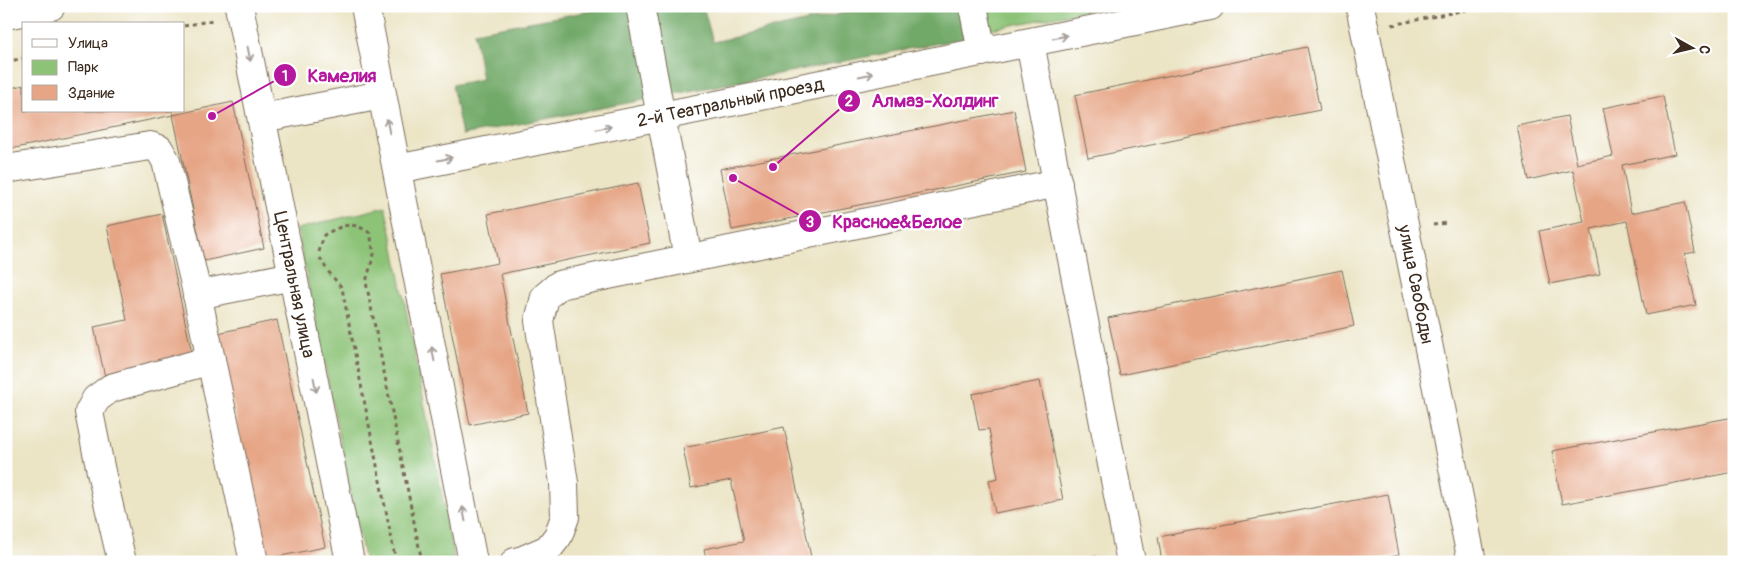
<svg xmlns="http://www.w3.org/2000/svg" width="1740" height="568" font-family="Pangolin,sans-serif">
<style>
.green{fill:#8cc377;stroke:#64764a}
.forest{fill:#71a968;stroke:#566a43}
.building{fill:#e6a585}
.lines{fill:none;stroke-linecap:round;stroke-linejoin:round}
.minor-casing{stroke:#796b58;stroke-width:30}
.path{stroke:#796b58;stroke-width:3;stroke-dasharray:4 4;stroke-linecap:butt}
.minor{stroke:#fff;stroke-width:28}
.oneway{stroke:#a79f9a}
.labels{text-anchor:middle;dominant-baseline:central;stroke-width:4.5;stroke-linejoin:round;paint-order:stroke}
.street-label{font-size:18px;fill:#3b2a1e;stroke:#fff}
.leader{fill:none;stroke:#b5179e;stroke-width:2}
.callout-dot{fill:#b5179e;stroke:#fff;stroke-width:2}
.mark-label{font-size:15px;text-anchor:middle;font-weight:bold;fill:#fff}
.callout-label{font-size:19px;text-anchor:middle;font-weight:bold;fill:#b5179e;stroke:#fff;stroke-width:4.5;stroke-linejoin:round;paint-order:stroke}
</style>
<rect width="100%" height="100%" fill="#fff"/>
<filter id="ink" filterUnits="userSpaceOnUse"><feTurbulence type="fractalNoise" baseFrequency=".02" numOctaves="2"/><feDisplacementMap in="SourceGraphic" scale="10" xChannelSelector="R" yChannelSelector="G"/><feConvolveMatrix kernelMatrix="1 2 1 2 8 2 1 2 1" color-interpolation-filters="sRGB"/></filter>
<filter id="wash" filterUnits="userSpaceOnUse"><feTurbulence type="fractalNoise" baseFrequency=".0096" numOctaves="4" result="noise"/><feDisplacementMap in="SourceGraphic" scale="20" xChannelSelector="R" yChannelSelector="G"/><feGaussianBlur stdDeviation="1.12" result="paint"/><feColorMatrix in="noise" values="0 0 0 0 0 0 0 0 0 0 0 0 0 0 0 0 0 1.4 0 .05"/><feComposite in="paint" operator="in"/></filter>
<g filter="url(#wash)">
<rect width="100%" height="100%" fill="#ebe4c5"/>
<path class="green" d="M987,6H1112L991,29Z
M385,207L391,232L455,562H365L297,229Z"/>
<path class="forest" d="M618,6H703L713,42L876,6H965L970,37L462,135L452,85L482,79L474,32Z"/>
<g id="blocks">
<path class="building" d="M1307,47L1320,110L1088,158L1075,95Z
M24,85V111H172L173,115L6,150V89Z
M1663,96L1675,154L1622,165L1631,213L1685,202L1695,252L1685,254L1696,305L1646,315L1627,221L1591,229L1600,274L1550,284L1539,231L1584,222L1573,170L1528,180L1517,126L1567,116L1577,164L1613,156L1603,108Z
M233,102L264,248L204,261L173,115Z
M1014,110L1026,172L732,230L720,169Z
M638,183L650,243L500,274L528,413L470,425L440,274L498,263L488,214Z
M162,214L193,358L105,377L94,327L127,320L107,226Z
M1342,270L1354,326L1120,375L1108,318Z
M277,320L325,547L266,559L218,333Z
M1040,381L1063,500L995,513L989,480L998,478L989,429L979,430L972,394Z
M1734,417V472L1562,504L1552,451Z
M784,427L812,562H707L704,549L744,541L731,480L691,488L683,448Z
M1388,494L1399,555L1364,562H1162L1158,537Z
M1096,556L1097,562H1072V561Z"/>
</g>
</g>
<g filter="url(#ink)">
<use href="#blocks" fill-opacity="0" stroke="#796b58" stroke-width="1"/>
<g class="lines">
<g class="minor-casing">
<g id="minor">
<path id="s1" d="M239,6L350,562"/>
<path d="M365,6L473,562"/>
<path d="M640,6L688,258"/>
<path d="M973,6L982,52"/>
<path id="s2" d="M1360,6L1472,562"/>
<path d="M6,15L51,6"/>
<path d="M1030,43L1131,562"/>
<path d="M262,118L382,95"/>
<path d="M6,169L150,146L159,149L166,161L194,280L254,562"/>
<path id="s3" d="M397,169L1210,6"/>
<path d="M197,295L293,276"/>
<path d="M122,562L101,472L89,412L96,399L111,388L211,360"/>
<path d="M515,562L523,560L548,549L558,536L565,517L564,483L539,321L545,297L559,285L1058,183"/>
</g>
</g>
<path class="path" d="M1392,25L1485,6
M184,26L213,20
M6,62L24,58
M1433,225L1447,223
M319,252L324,235C343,225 351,220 370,233L374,254L366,282L422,562
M320,258L327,270L342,288L396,562"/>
<use href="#minor" class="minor"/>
</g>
<defs><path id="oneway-shaft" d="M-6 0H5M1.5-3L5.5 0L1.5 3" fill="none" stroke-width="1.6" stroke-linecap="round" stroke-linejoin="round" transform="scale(1.25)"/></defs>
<g class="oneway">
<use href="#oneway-shaft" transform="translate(1060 37) rotate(-11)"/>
<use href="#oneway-shaft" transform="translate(249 54) rotate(79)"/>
<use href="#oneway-shaft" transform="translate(866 75) rotate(-11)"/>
<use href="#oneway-shaft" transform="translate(388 126) rotate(-101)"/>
<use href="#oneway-shaft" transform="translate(604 128) rotate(-11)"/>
<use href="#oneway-shaft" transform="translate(445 159) rotate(-11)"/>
<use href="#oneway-shaft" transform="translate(433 354) rotate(-101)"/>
<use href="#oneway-shaft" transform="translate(315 385) rotate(79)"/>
<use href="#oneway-shaft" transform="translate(464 514) rotate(-101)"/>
</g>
</g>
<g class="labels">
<g class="street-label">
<text stroke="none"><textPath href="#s3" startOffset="340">2-й Театральный проезд</textPath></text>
<text stroke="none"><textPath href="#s1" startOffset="284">Центральная улица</textPath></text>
<text stroke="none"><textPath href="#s2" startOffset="284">улица Свободы</textPath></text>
</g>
</g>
<path class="leader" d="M212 116L285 75M773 167L849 101M733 178L810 221"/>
<g class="callout-dot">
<circle cx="212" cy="116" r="5"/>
<circle cx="773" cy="167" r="5"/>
<circle cx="733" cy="178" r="5"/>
<circle cx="285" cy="75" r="12"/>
<circle cx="849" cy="101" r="12"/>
<circle cx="810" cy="221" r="12"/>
</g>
<g class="mark-label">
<text x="285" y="81">1</text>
<text x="849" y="106">2</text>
<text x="810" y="227">3</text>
</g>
<g class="callout-label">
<text x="342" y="82">Камелия</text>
<text x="935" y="107">Алмаз-Холдинг</text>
<text x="897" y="228">Красное&amp;Белое</text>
</g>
<rect width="1740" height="568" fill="none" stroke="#fff" stroke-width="25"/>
<rect x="22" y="22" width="162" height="90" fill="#ffffff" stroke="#b1aaa5"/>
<rect x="32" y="39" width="25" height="8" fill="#ffffff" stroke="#b1aaa5"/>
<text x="68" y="48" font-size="15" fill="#3b2a1e">Улица</text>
<rect x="32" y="60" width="25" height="15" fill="#8cc377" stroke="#b1aaa5"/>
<text x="68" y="72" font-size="15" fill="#3b2a1e">Парк</text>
<rect x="32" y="85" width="25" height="15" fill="#e6a585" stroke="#b1aaa5"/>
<text x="68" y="98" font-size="15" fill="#3b2a1e">Здание</text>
<g transform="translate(1692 48) rotate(98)" stroke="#ffffff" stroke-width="4" paint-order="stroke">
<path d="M0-4L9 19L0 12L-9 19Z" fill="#3b2a1e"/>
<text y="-8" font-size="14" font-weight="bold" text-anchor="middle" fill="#3b2a1e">С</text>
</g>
</svg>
